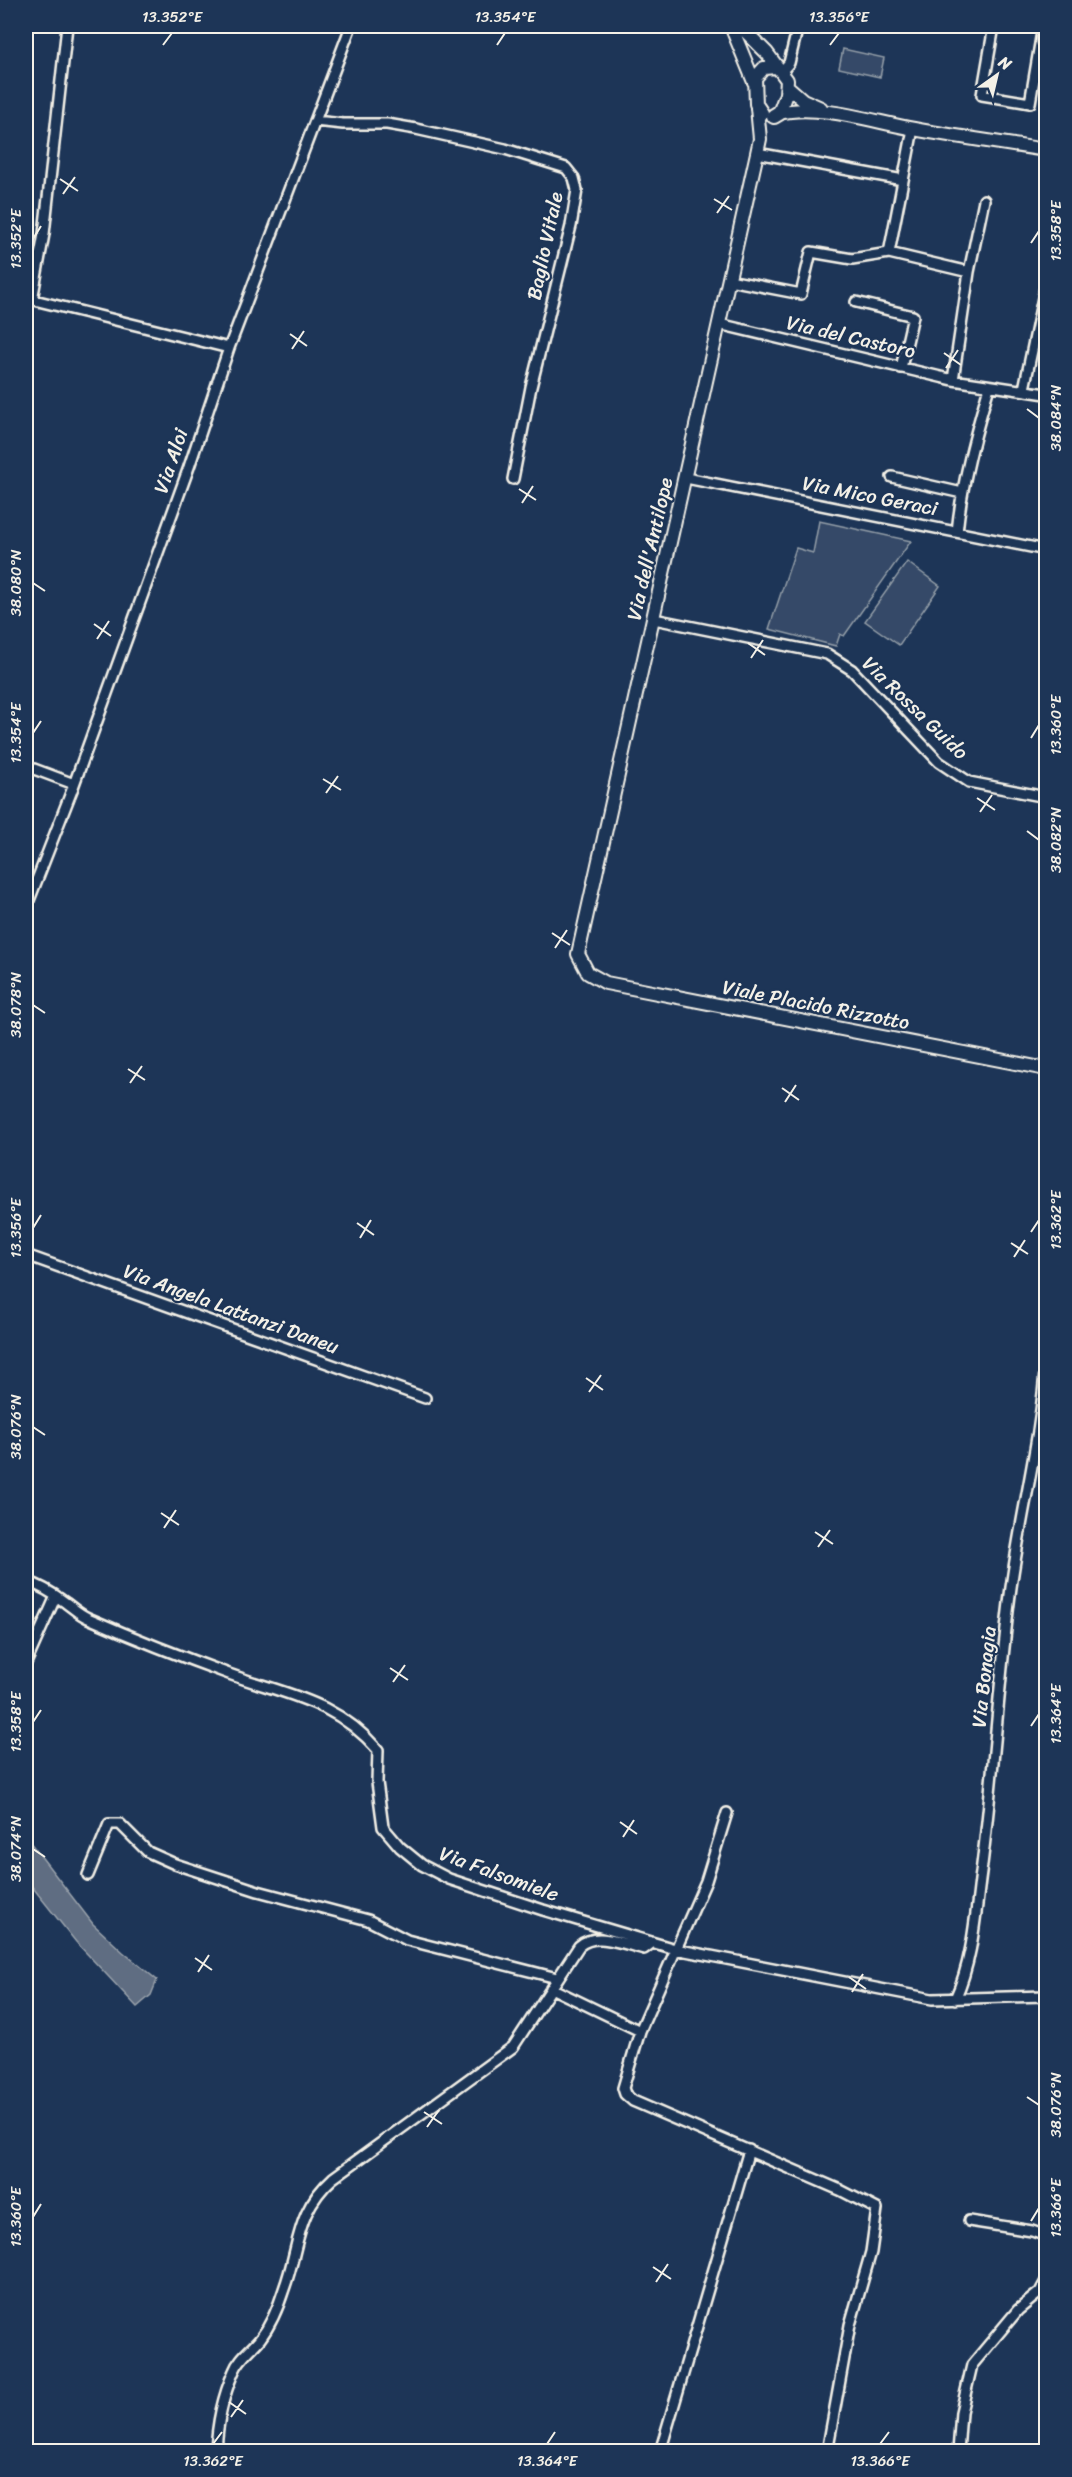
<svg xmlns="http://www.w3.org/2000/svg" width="1072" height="2477" font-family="Sriracha,sans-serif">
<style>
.green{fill:#354a67;stroke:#949ea8;stroke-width:1.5}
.water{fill:#5e6d82;stroke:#9aa2ab;stroke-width:1.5}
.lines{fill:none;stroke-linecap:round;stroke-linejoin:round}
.minor-casing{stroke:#f4f1e8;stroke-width:14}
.tertiary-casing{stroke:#f4f1e8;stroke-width:16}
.secondary-casing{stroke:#f4f1e8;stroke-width:18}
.minor{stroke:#1d3557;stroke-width:9}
.tertiary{stroke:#1d3557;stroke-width:12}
.secondary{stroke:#1d3557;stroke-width:14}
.ticks{fill:none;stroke:#f4f1e8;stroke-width:2}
.labels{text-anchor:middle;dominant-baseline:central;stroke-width:4.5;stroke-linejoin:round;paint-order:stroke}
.street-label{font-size:20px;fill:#f4f1e8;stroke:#1d3557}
.neatline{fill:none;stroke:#f4f1e8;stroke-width:2}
.ticks-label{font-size:15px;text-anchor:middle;fill:#f4f1e8}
</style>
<rect width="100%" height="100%" fill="#1d3557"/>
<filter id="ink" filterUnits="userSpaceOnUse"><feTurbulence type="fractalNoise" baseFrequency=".0167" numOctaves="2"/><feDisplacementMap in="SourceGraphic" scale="12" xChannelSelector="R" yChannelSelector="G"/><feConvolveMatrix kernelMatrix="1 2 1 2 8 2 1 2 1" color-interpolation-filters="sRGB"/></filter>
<g filter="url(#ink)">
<path class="green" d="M843,49L884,58L880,77L839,68Z
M819,521L911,541L844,636L840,634L836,646L769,629L796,548L813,553Z
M907,562L940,586L899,645L865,621Z"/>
<path class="water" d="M26,1837L93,1924L123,1952L157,1980L151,1995L137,2007L76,1942L26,1879Z"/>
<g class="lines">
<g class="minor-casing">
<path id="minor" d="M994,26L982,95L1030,103L1043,26
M782,71L789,63L798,26
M315,121L343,124H387L416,129L505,149L566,168L574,178L577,190L571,226L531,387L513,479
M757,153L903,180
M889,253L913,129
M969,272L984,200
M729,280L801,294L811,252L852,259L889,253L969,272L953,380
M26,298L229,348
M32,300L44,234L67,26
M856,302L913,316L901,368
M719,324L953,380L1046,394
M1024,389L1046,283
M892,477L962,493
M686,478L1046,550
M957,532C962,482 975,435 989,387
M654,619L827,654L852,670L939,762L969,782L1046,797
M26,766L74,784
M26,908L72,790L189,467L229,348L351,26
M26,1255L425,1398
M26,1581C39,1585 54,1594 66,1603C73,1608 79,1614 88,1618C134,1638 182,1657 229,1674C287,1695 335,1700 378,1750L377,1782L383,1827L400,1847L422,1865L449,1879L543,1910L675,1949L932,1999L1046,1996
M26,1663L56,1596
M727,1813L706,1881L640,2031L623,2088L625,2094L633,2101L840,2190L877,2209L871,2252L850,2325L827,2452
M88,1875L109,1824H120L148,1852L175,1864L258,1891L368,1920L407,1940L557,1978
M551,1988L640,2031
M955,1999C972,1962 975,1920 980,1880C993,1785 998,1689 1010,1595C1020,1515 1042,1437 1046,1357
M969,2221L1032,2231L1046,2236
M216,2452C217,2425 223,2396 234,2371C239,2358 251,2350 260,2339C270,2326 279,2305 284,2289C300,2246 295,2212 333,2178L513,2047L579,1946C596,1931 624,1944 644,1949L652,1943
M660,2452L749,2150
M958,2452L961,2412L972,2365L1018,2310L1040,2292L1046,2281"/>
</g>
<g class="tertiary-casing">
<path id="tertiary" d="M731,26L754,82
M740,26L767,53L787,80L786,94L779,113
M787,86L803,100L821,108
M757,108L760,139L757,153L578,954L588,973L606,983L1046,1069
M762,113L756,104L755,78L764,68L776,67
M779,113C818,103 874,122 914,129C958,137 1002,143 1046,150"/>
</g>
<g class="secondary-casing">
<path id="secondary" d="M774,116L779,113"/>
</g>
<use href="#minor" class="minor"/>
<use href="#tertiary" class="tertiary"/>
<use href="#secondary" class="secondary"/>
</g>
</g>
<path class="ticks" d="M163,45L172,33M497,45L505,33M830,45L839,33M60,179L78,191M63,194L75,177M714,199L732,210M717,213L729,196M33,239L41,226M1031,243L1039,231M290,334L307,346M292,349L304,331M944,353L961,365M946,368L958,350M1027,409L1039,418M519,489L536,500M522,503L533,486M33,583L45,591M94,624L111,636M97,639L109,621M748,643L765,655M751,658L763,640M33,733L41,721M1031,738L1039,725M323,779L341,790M326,793L338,776M977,798L995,810M980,812L992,795M1027,831L1039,840M552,933L570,945M555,948L567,930M33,1005L45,1013M128,1069L145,1080M130,1083L142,1066M782,1088L799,1100M785,1102L796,1085M357,1223L374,1235M33,1228L41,1215M1031,1232L1039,1220M360,1238L371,1220M1011,1243L1028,1254M1014,1257L1025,1240M586,1378L603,1390M589,1392L601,1375M33,1427L45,1435M161,1513L179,1525M164,1528L176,1510M815,1532L833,1544M818,1547L830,1530M390,1668L408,1680M393,1682L405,1665M33,1722L41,1710M1031,1726L1039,1714M620,1822L637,1834M623,1837L634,1820M33,1849L45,1857M195,1958L212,1970M198,1972L209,1955M849,1977L866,1989M852,1992L863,1974M1027,2097L1039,2105M424,2112L442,2124M427,2127L439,2110M33,2217L41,2204M1031,2221L1039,2208M653,2267L671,2279M656,2282L668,2264M229,2402L246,2414M231,2417L243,2400M213,2444L222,2432M547,2444L555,2432M880,2444L889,2432"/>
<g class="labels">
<g class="street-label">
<text transform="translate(545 246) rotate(-78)">Baglio Vitale</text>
<text transform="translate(851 337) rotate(13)">Via del Castoro</text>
<text transform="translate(171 461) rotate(-71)">Via Aloi</text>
<text transform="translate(870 496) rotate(11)">Via Mico Geraci</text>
<text transform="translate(650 549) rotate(-77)">Via dell'Antilope</text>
<text transform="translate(915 708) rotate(44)">Via Rossa Guido</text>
<text transform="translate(816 1005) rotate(11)">Viale Placido Rizzotto</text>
<text transform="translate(231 1309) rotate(20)">Via Angela Lattanzi Daneu</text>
<text transform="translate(984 1677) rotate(-84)">Via Bonagia</text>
<text transform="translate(499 1874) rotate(20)">Via Falsomiele</text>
</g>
</g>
<rect width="1072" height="2477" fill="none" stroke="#1d3557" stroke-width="66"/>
<g transform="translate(997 75) rotate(34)" stroke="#1d3557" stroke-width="4.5" paint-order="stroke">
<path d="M0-4.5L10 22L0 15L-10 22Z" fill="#f4f1e8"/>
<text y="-9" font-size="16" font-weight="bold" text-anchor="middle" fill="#f4f1e8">N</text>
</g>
<rect x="33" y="33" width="1006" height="2411" class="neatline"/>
<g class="ticks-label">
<text x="172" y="22">13.352°E</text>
<text x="505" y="22">13.354°E</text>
<text x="839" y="22">13.356°E</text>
<text transform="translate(1056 231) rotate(-90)" y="5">13.358°E</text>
<text transform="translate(16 239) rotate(-90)" y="5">13.352°E</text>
<text transform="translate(1056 418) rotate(-90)" y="5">38.084°N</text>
<text transform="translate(16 583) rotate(-90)" y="5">38.080°N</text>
<text transform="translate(1056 725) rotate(-90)" y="5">13.360°E</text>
<text transform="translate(16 733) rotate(-90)" y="5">13.354°E</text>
<text transform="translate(1056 840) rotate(-90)" y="5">38.082°N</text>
<text transform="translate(16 1005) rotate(-90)" y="5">38.078°N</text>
<text transform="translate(1056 1220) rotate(-90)" y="5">13.362°E</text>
<text transform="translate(16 1228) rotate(-90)" y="5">13.356°E</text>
<text transform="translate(16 1427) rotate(-90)" y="5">38.076°N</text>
<text transform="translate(1056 1714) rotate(-90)" y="5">13.364°E</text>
<text transform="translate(16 1722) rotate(-90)" y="5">13.358°E</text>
<text transform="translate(16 1849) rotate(-90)" y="5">38.074°N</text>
<text transform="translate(1056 2105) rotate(-90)" y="5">38.076°N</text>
<text transform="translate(1056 2208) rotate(-90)" y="5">13.366°E</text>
<text transform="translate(16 2217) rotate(-90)" y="5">13.360°E</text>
<text x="213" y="2466">13.362°E</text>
<text x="547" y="2466">13.364°E</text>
<text x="880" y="2466">13.366°E</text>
</g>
</svg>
